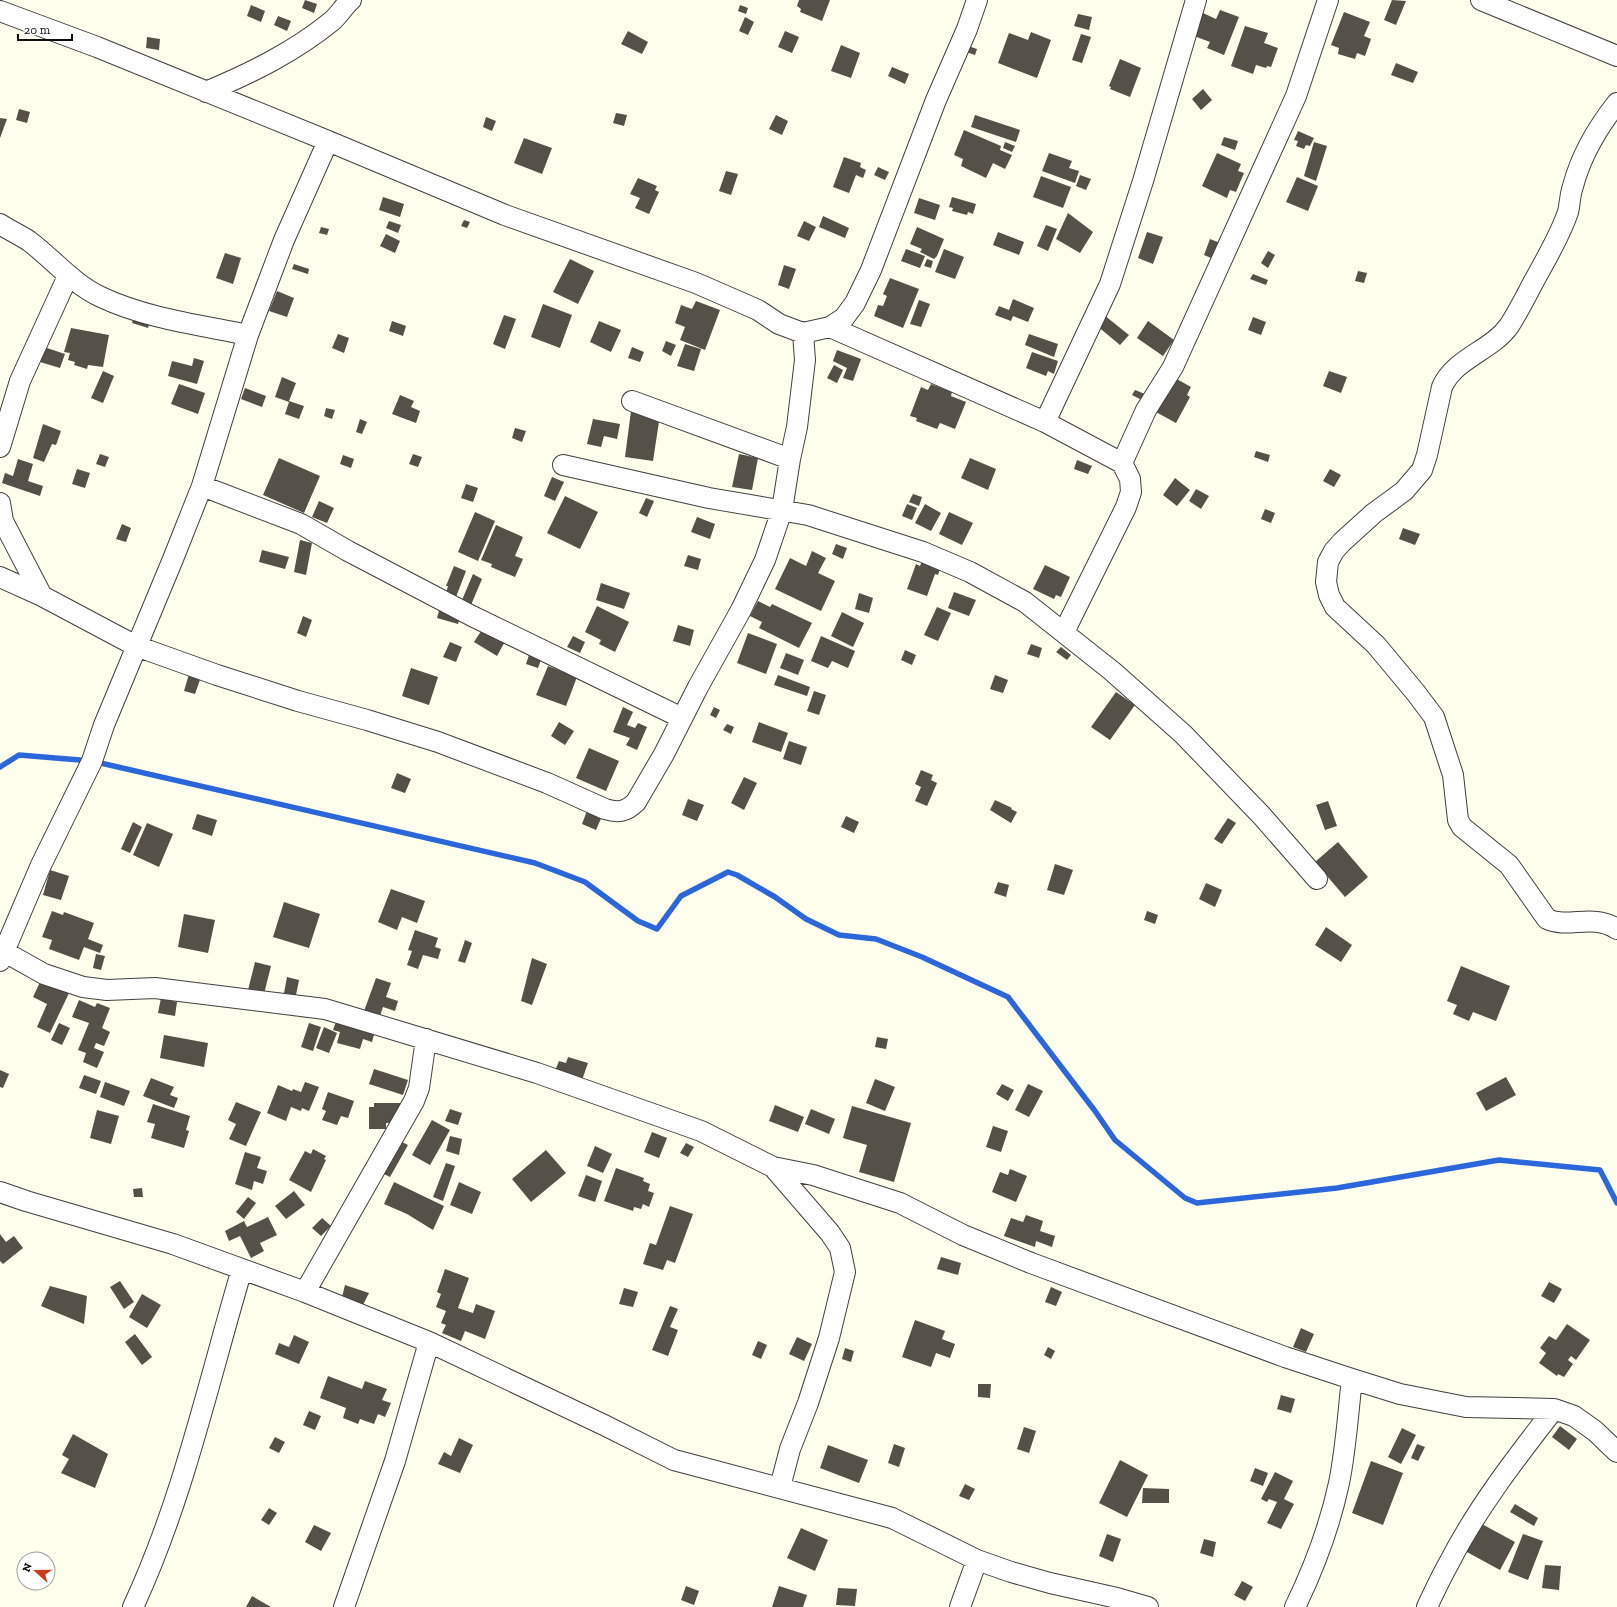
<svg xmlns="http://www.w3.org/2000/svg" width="1617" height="1607" font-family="'Zilla Slab',serif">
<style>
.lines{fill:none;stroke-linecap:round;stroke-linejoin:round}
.stream{stroke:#2b67db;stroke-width:5.5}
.building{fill:#565148}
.minor-casing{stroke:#404040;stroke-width:22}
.minor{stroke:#fff;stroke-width:20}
</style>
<rect width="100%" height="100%" fill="#feffec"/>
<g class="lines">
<path class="stream" d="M0,767L19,755L92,761L535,863L585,882L638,921L657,929L681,896L728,872L737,875L775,897L806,919L839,935L876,939L922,957L1008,997L1095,1111L1115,1140L1185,1198L1197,1203L1337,1188L1499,1160L1600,1170L1617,1203"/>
</g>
<path class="building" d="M305,0L317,4L314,13L302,8Z
M799,0H830L822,21L800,12L801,9L797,6Z
M1392,0L1406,1L1396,25L1384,20Z
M251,5L265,11L261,22L247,16Z
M740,5L748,8L746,14L738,11Z
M1220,10L1239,17L1224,55L1207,48L1210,42L1194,36L1203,13L1216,19Z
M1344,12L1370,22L1364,36L1371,39L1365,56L1357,53L1355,59L1338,54L1339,48L1331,45Z
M1078,14L1092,17L1089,30L1074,26Z
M278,16L291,21L287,31L274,25Z
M745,17L754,22L748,35L739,31Z
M1245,26L1268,33L1264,43L1278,48L1271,67L1267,66L1266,68L1256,65L1253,74L1231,66Z
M628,31L648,42L642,54L621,44Z
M785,31L799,37L792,53L778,47Z
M1031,32L1051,40L1037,78L998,63L1009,33L1028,40Z
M1081,34L1091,37L1082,63L1072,60Z
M147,37L160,39L159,50L146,48Z
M841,45L860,53L851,78L831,71Z
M968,46L977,49L975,55L966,52Z
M1120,59L1141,68L1130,97L1110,89L1111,87L1109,86Z
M1396,63L1418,72L1413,83L1391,75Z
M892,67L909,74L905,84L888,76Z
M1203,89L1212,100L1201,110L1192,99Z
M19,109L30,112L27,123L16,120Z
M616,113L627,115L624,126L613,123Z
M776,115L788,121L782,135L769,129Z
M975,115L1020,130L1016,142L971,127Z
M486,117L496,121L492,131L483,127Z
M0,118L7,119L0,138Z
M964,130L1001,146L1000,150L1012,155L1005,169L993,163L986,178L961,166L963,159L954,155Z
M1298,131L1314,138L1310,146L1306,145L1304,149L1296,146L1298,141L1294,140Z
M1224,137L1238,141L1235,150L1221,145Z
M524,138L552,148L542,174L514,163Z
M1005,142L1015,146L1012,152L1003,148Z
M1314,142L1327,146L1316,181L1304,176Z
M1049,153L1072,161L1069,168L1079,171L1075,183L1042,171Z
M1217,153L1241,164L1238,171L1244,173L1236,192L1230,190L1227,198L1202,186Z
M844,157L861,163L860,167L866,170L863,178L856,175L849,193L833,187Z
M878,167L889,172L885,180L874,175Z
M726,171L738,174L731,195L719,191Z
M1080,175L1091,179L1086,190L1076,186Z
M1041,176L1071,187L1063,208L1033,197Z
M1297,177L1318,186L1308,211L1286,202Z
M638,178L657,186L655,190L659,192L649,214L635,208L640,198L630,194Z
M383,197L404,204L400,217L379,210Z
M952,197L976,204L973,214L968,212L967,215L952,211L953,208L949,207Z
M919,198L940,205L935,220L914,213Z
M1068,213L1093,232L1080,253L1056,239Z
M823,216L849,228L845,238L819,227Z
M464,220L470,222L467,228L461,226Z
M389,221L401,225L398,233L386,228Z
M804,221L816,227L809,241L797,236Z
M1046,225L1057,229L1048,251L1037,246Z
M321,227L329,229L327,235L319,233Z
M917,227L944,239L937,256L934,259L920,252L922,249L910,244Z
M998,232L1024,242L1019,255L993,245Z
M1147,232L1163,237L1153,264L1138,258Z
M386,234L400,241L395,253L380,246Z
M1210,239L1223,244L1216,260L1204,255Z
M906,249L925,256L920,268L901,261Z
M944,249L964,257L955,279L935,272Z
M1268,251L1275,255L1268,268L1261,263Z
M225,253L241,258L233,284L216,278Z
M570,259L594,271L578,304L553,292Z
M927,259L933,261L931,268L924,266Z
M294,264L309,269L308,274L292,269Z
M784,265L796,269L789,289L778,285Z
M1358,271L1367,273L1364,283L1355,281Z
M1253,274L1268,280L1266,285L1250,279Z
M890,278L919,289L903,328L874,316L878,305L883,306L887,296L883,294Z
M277,291L294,298L287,317L269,311Z
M1013,299L1034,308L1028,322L1013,316L1011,321L995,315L999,306L1009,310Z
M919,300L930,304L921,327L910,324Z
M696,301L720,310L705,350L680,340L685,327L675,323L681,305L692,309Z
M543,304L572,315L560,348L531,337Z
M137,307L153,312L148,328L132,323Z
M504,315L516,319L505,349L493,344Z
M1104,315L1129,335L1120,345L1096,325Z
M1253,317L1266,322L1261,335L1248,330Z
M392,321L406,326L403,336L389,331Z
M599,321L621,330L611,352L590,342Z
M1148,321L1174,340L1163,356L1137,338Z
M71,328L109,335L103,367L88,365L87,369L74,365L75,362L68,360L70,353L64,352Z
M338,334L349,338L344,353L332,348Z
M1029,334L1058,344L1054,357L1025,345Z
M666,341L676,345L671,356L662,351Z
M685,344L701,349L694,371L677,366Z
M44,347L65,354L60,368L40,362Z
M632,347L644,352L640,362L628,358Z
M837,350L861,359L853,381L843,378L847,368L833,361Z
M1032,352L1058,361L1054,374L1048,371L1046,376L1026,368Z
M194,358L204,361L197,384L168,376L172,361L192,366Z
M834,365L843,370L837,383L827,378Z
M103,371L114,376L103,403L91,398Z
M1329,371L1347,377L1341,393L1323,386Z
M282,377L296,383L289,401L304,406L299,419L285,414L289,402L275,397Z
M1175,378L1191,387L1187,395L1190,397L1176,423L1154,411Z
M179,384L205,393L198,414L171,404Z
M931,384L952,392L951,396L966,402L955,429L940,423L937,429L916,421L917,418L910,416L921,387L928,390Z
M245,388L266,396L262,407L241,399Z
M1135,390L1145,394L1142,400L1132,395Z
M400,395L414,401L411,407L420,411L416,423L392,414Z
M326,408L335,410L332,419L324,416Z
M631,411L660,415L653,461L625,457Z
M360,419L367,422L362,434L356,432Z
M593,419L620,424L617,439L604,436L601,447L587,444Z
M43,424L61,431L56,445L52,444L44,462L33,458Z
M515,428L526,431L522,442L512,438Z
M1256,451L1270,455L1268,462L1254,457Z
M100,454L109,457L105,467L96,464Z
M413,454L422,457L418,467L409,464Z
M739,454L758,458L752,490L732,487Z
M343,455L354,459L351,468L340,464Z
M279,458L320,476L304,513L263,495Z
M970,458L996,469L988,490L961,478Z
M18,459L33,464L28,481L43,486L40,496L2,483L5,473L13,476Z
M1077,460L1092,466L1088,474L1074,469Z
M77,469L90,473L85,488L72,484Z
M1330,469L1341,475L1334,487L1323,481Z
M552,477L564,482L555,501L544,496Z
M1175,478L1190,490L1177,506L1163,495Z
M466,484L478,488L473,502L461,498Z
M1196,489L1209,496L1201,509L1189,501Z
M913,494L922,497L919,506L909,502Z
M565,496L598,512L580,549L547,533Z
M646,498L654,501L647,517L639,513Z
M319,501L334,508L327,523L312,517Z
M907,504L917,508L912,520L902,516Z
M925,504L941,513L931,531L915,523Z
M1265,509L1275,513L1271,523L1261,519Z
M475,512L495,521L478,561L458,552Z
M949,512L973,523L962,545L939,534Z
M697,517L715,524L710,539L691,532Z
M122,524L131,528L126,542L116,539Z
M496,525L523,537L515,556L523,559L515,577L491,567L492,564L481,560Z
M1403,528L1420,534L1415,545L1399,539Z
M300,540L312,543L306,575L294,572Z
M836,544L847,548L843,559L832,554Z
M262,550L289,557L285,569L259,562Z
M812,551L826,558L818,573L835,581L821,611L775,589L790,558L806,566Z
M688,555L701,559L698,570L684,566Z
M923,558L941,565L938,575L935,574L927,596L907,589L916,564L920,566Z
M1045,565L1070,577L1061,597L1056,595L1054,599L1033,589Z
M454,566L466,571L456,597L446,593L448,586H446Z
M473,574L482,579L471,605L462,600Z
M601,583L630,593L624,609L596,600Z
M954,592L976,600L969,616L948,608Z
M859,593L873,598L869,613L855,609Z
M758,601L770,607L772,604L812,623L799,648L759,628L762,622L750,616Z
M597,606L629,622L615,652L599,644L601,640L585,632Z
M440,607L461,613L458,624L437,618Z
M937,607L951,613L938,641L924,635Z
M842,612L864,623L853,647L831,636Z
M303,616L312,620L306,637L297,633Z
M485,625L507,638L497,656L474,642Z
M678,625L694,630L690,646L673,641Z
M748,633L777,644L766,674L737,663Z
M573,636L585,642L580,653L567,647Z
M821,636L855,651L848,668L832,661L828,668L811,661Z
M450,642L462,647L456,662L443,657Z
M1031,644L1042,648L1039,658L1027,654Z
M1061,647L1071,655L1067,660L1056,652Z
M905,650L916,655L912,665L901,660Z
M530,652L542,657L538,668L526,664Z
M786,653L804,660L798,675L780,668Z
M548,666L577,677L566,706L536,695Z
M411,668L438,677L429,705L402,696Z
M189,674L201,677L195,694L184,691Z
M778,675L810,687L807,696L774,685Z
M995,675L1008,680L1003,693L990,689Z
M814,691L826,695L819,715L807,711Z
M1116,692L1135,705L1110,740L1091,727Z
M623,707L633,712L627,725L635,728L638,723L647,727L637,750L626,745L630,738L613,732Z
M714,707L720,710L716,718L710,715Z
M559,722L574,731L565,745L551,736Z
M759,722L788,733L781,752L752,742Z
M727,724L734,727L731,734L723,730Z
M789,741L807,747L801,765L783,759Z
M589,748L619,761L606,791L576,778Z
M921,770L933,775L931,780L937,783L927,806L915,801L921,787L915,784Z
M397,773L411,779L405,793L391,788Z
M744,777L757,783L744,810L731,803Z
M688,799L704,805L697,821L682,815Z
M995,800L1012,808L1011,809L1017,812L1011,823L990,810Z
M1328,801L1337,826L1325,830L1316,805Z
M588,808L603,814L596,830L582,824Z
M197,814L217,820L212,836L192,829Z
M846,816L859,822L854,833L841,827Z
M1228,818L1236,823L1222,844L1214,839Z
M133,822L142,827L130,853L121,849Z
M147,823L173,834L159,867L133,855Z
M1338,842L1368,877L1345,897L1315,862Z
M1055,864L1073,870L1064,895L1047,890Z
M50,870L69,876L61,900L43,895Z
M998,882L1009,885L1006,897L994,893Z
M1206,883L1222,890L1215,907L1199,899Z
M391,889L425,901L417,923L402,917L397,930L378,922Z
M284,902L320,914L309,948L273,937Z
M52,911L63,915L64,912L94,923L88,939L103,945L100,953L84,947L79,960L49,949L52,940L42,937Z
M1147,911L1158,915L1155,924L1144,920Z
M184,914L215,920L208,953L178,947Z
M1326,927L1352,945L1341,962L1315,945Z
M415,930L438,938L435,947L441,949L438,959L423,955L418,969L407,965L412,951L408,950Z
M465,940L472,943L465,963L458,961Z
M96,954L105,956L101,970L93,968Z
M532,958L547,964L532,1005L521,1001Z
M255,962L271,966L264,994L248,990Z
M1461,966L1510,986L1496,1021L1473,1012L1469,1021L1453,1014L1457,1005L1447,1001Z
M287,977L299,980L296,995L284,993Z
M376,978L391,983L386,997L398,1001L395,1011L383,1007L379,1019L363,1014Z
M41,980L70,991L50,1033L37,1027L47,1004L33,997Z
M161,998L177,1002L175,1016L158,1013Z
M79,1000L95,1007L97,1003L110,1008L102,1028L110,1032L104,1046L96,1043L94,1048L104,1052L97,1068L83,1062L86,1053L78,1050L89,1023L72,1017Z
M337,1019L375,1031L372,1042L363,1039L360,1049L337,1043L340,1032L333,1030Z
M59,1023L70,1028L62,1045L51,1040Z
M309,1023L321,1027L313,1051L301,1047Z
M324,1027L337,1033L329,1053L316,1048Z
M164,1035L208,1043L204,1067L160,1058Z
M877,1037L888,1039L886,1049L875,1047Z
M568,1057L588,1063L581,1083L555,1071L559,1061L566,1063Z
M374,1069L408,1080L403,1095L369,1084Z
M0,1070L9,1074L3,1088L0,1087Z
M84,1075L101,1081L96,1094L79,1088Z
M1506,1077L1516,1095L1486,1111L1476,1093Z
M151,1078L174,1087L170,1095L178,1098L174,1108L143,1096Z
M875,1079L895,1087L885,1111L866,1103Z
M105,1082L130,1091L124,1106L100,1097Z
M305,1082L319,1087L309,1111L302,1108L301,1111L291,1107L286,1121L267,1113L278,1085L292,1091L293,1089L301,1092Z
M1002,1084L1014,1090L1008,1101L996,1094Z
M1028,1084L1043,1091L1029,1117L1015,1110Z
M328,1092L354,1101L348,1118L341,1116L337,1125L322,1120L326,1111L322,1109Z
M236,1102L261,1112L246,1146L229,1139L236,1124L228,1120Z
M374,1103H400V1122L386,1123V1129H369V1107H374Z
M153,1104L190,1116L186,1130L189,1131L184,1148L151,1138L155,1124L147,1122Z
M775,1105L804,1117L798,1132L769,1121Z
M852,1106L911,1123L894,1182L859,1172L867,1145L843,1138Z
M450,1109L462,1113L458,1125L445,1121Z
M811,1109L835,1119L829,1134L805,1124Z
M97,1110L119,1116L111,1144L90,1138Z
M432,1120L450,1130L430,1165L412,1155Z
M993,1126L1008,1131L1001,1152L986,1147Z
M652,1132L667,1138L659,1158L644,1152Z
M450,1136L462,1139L459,1155L446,1151Z
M396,1139L408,1145L390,1177L378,1171Z
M686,1143L694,1147L688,1157L680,1153Z
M595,1146L612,1154L603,1173L587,1166Z
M313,1149L326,1156L324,1159L326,1160L311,1192L289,1180L305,1151L311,1154Z
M546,1150L566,1173L531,1202L512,1179Z
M245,1152L261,1157L257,1168L267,1171L263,1184L254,1181L252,1190L235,1184Z
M446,1163L455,1166L443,1201L433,1197Z
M616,1168L644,1178L643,1181L650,1184L648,1191L654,1193L649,1207L643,1204L641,1209L634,1207L633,1211L604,1201Z
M1010,1169L1027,1176L1016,1202L992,1192L1000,1172L1008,1175Z
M586,1175L602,1181L595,1202L578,1196Z
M394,1182L444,1206L433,1230L407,1214L384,1204Z
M459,1182L481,1192L472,1214L450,1205Z
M142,1188L143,1197H134L133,1189Z
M294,1191L305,1205L286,1219L275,1206Z
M248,1197L256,1203L244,1219L236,1212Z
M670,1206L693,1214L675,1263L667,1260L663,1270L643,1264L650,1243L656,1245Z
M1026,1215L1043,1221L1040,1231L1055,1236L1052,1247L1036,1241L1035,1247L1004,1236L1011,1218L1023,1222Z
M268,1217L277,1235L260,1243L264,1251L251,1258L240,1236L229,1241L225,1231L244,1221L247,1227Z
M322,1218L331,1226L321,1236L312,1228Z
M0,1234L6,1242L14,1236L23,1248L3,1264L0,1261Z
M941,1257L961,1263L958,1275L937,1269Z
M445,1269L469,1278L458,1308L473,1313L476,1304L495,1311L485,1339L465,1331L461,1341L442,1333L446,1325L441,1323L446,1311L436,1307L441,1294L437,1292Z
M120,1281L134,1302L124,1309L110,1287Z
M1549,1282L1562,1289L1554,1303L1541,1296Z
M345,1285L369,1293L363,1305L342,1297Z
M50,1286L87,1296L84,1324L41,1306Z
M1051,1287L1062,1292L1056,1306L1045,1302Z
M624,1288L638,1292L633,1307L619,1304Z
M142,1294L161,1305L147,1328L129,1317Z
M670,1306L678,1309L670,1327L678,1330L668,1356L652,1350Z
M915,1320L945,1331L942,1339L955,1344L950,1358L936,1353L931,1367L902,1357Z
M1567,1324L1590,1340L1576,1360L1571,1356L1568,1360L1573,1364L1564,1377L1558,1374L1557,1376L1539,1363L1546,1353L1540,1348L1549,1336L1556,1340Z
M1301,1328L1314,1334L1306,1352L1293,1347Z
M135,1334L152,1357L142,1365L125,1342Z
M294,1335L309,1342L299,1364L275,1354L279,1343L289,1347Z
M797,1337L812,1344L804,1361L789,1354Z
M758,1341L767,1345L761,1359L752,1355Z
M1048,1347L1055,1351L1051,1359L1044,1355Z
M845,1348L854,1351L851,1362L842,1359Z
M328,1376L362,1389L365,1381L387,1389L382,1400L391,1403L385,1417L378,1414L374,1424L360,1419L358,1424L343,1418L346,1408L320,1398Z
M978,1384H991L990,1398L978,1397Z
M1281,1395L1295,1399L1291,1413L1277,1409Z
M309,1411L321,1416L315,1430L303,1425Z
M1560,1426L1577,1439L1569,1450L1552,1437Z
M1024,1427L1036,1431L1029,1453L1017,1449Z
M1402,1428L1416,1435L1401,1464L1388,1457Z
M73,1434L108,1454L95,1488L61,1473L69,1459L62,1455Z
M275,1437L285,1442L279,1453L269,1448Z
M459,1438L473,1445L460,1473L438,1464L444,1452L451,1456Z
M894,1444L905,1448L899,1467L888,1463Z
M1417,1444L1425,1447L1418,1461L1411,1458Z
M828,1445L868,1460L859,1483L820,1468Z
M1120,1460L1148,1475L1127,1517L1099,1503Z
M1371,1461L1403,1473L1383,1525L1352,1513Z
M1255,1468L1268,1473L1263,1486L1250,1481Z
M1275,1472L1293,1481L1284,1499L1294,1504L1281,1529L1267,1523L1277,1502L1269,1499L1267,1502L1261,1499Z
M965,1484L975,1489L969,1500L959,1496Z
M1143,1488L1169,1489V1503H1142Z
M1515,1504L1538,1518L1534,1526L1510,1512Z
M269,1508L277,1513L269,1525L261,1520Z
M1480,1523L1515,1542L1500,1570L1465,1551Z
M314,1525L331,1533L321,1551L305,1542Z
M801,1528L828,1540L815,1571L787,1558Z
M1107,1534L1121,1539L1113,1562L1099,1556Z
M1523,1534L1543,1541L1528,1580L1508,1572Z
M1204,1539L1216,1542L1213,1557L1200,1553Z
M1545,1565L1561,1566L1559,1590L1542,1588Z
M1242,1581L1253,1587L1245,1601L1234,1595Z
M686,1586L699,1591L694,1605L681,1600Z
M779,1586L807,1595L803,1607H772Z
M838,1588L857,1589L855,1606L836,1605Z
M252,1596L271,1607H246Z"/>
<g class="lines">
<g class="minor-casing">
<path id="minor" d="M1481,0L1617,56
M0,11L97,47L328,141L505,215L696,283L758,310L779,324L803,333L830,327L844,318L855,303L871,270L936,100L967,29L977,0
M206,92C251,73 294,52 332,21C339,15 344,6 351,0
M1617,103C1598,127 1581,156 1573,186C1570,194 1570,204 1568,212C1560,236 1546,259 1534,281C1526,296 1518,312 1509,326C1491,351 1455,358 1442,387L1427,455L1422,470L1404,491L1374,513L1342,542L1334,551L1328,562L1326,582L1329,595L1335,607L1376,645L1416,693L1434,717L1453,775L1458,820L1462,827L1509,865L1547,919C1569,929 1592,913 1617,929
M0,224C9,230 20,235 29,241C53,259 73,284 101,297C145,318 200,325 248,335
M830,327L1045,422L1122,463L1130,479L1131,492L1126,507L1064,632
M632,401L790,459
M1045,422L1110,284L1143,181L1196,0
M0,447L20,381L68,276
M1122,463L1146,410L1173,367L1296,96L1328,0
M563,465L709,498L808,515L923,552L970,572L1025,602L1112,671L1183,734L1262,816L1317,879
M202,486L301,524L348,551L472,616L682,718
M0,503L3,521L42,596
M0,577L42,596L136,646L217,675L298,701L367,720L438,742L547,783L605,809C618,813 626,812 636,802L664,754L698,687L741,610L765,560L782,510L790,459L797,427L805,360L803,333
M3,951L44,974L83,987L107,990L155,988L325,1009L537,1073L701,1131L773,1167L813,1175L900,1203L963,1235L1031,1263L1285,1357L1352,1379L1400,1394L1466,1407L1554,1409L1574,1416L1595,1431L1617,1452
M0,961L41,865L92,761L104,725L173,559L202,486L248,335L284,240L328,141
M773,1167L830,1233L840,1248L845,1272L829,1338L808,1403L790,1449L780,1487
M0,1192L26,1201L173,1244L305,1292L429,1342L604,1425L674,1460L892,1518L977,1560L1011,1572L1050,1583L1117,1598L1148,1607
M305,1292L414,1101L419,1088L426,1039
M133,1607C183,1500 208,1383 242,1269
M344,1607L395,1461L429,1342
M960,1607L977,1560
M1295,1607C1314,1568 1330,1525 1339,1483C1346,1449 1348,1413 1352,1379
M1427,1607C1434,1592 1441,1577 1449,1563C1477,1508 1516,1458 1554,1409"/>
</g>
<use href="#minor" class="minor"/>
</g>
<g transform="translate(36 1571) rotate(291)"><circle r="19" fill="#ffffff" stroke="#9e9e9e"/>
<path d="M0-3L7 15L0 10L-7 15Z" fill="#ca3c17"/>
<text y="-6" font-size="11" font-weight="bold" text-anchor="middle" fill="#0d0d0d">N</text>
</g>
<path d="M18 34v6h54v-6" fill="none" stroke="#0d0d0d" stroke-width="2"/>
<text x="24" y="34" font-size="12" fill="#0d0d0d" stroke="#ffffff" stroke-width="3" paint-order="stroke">20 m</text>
</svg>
